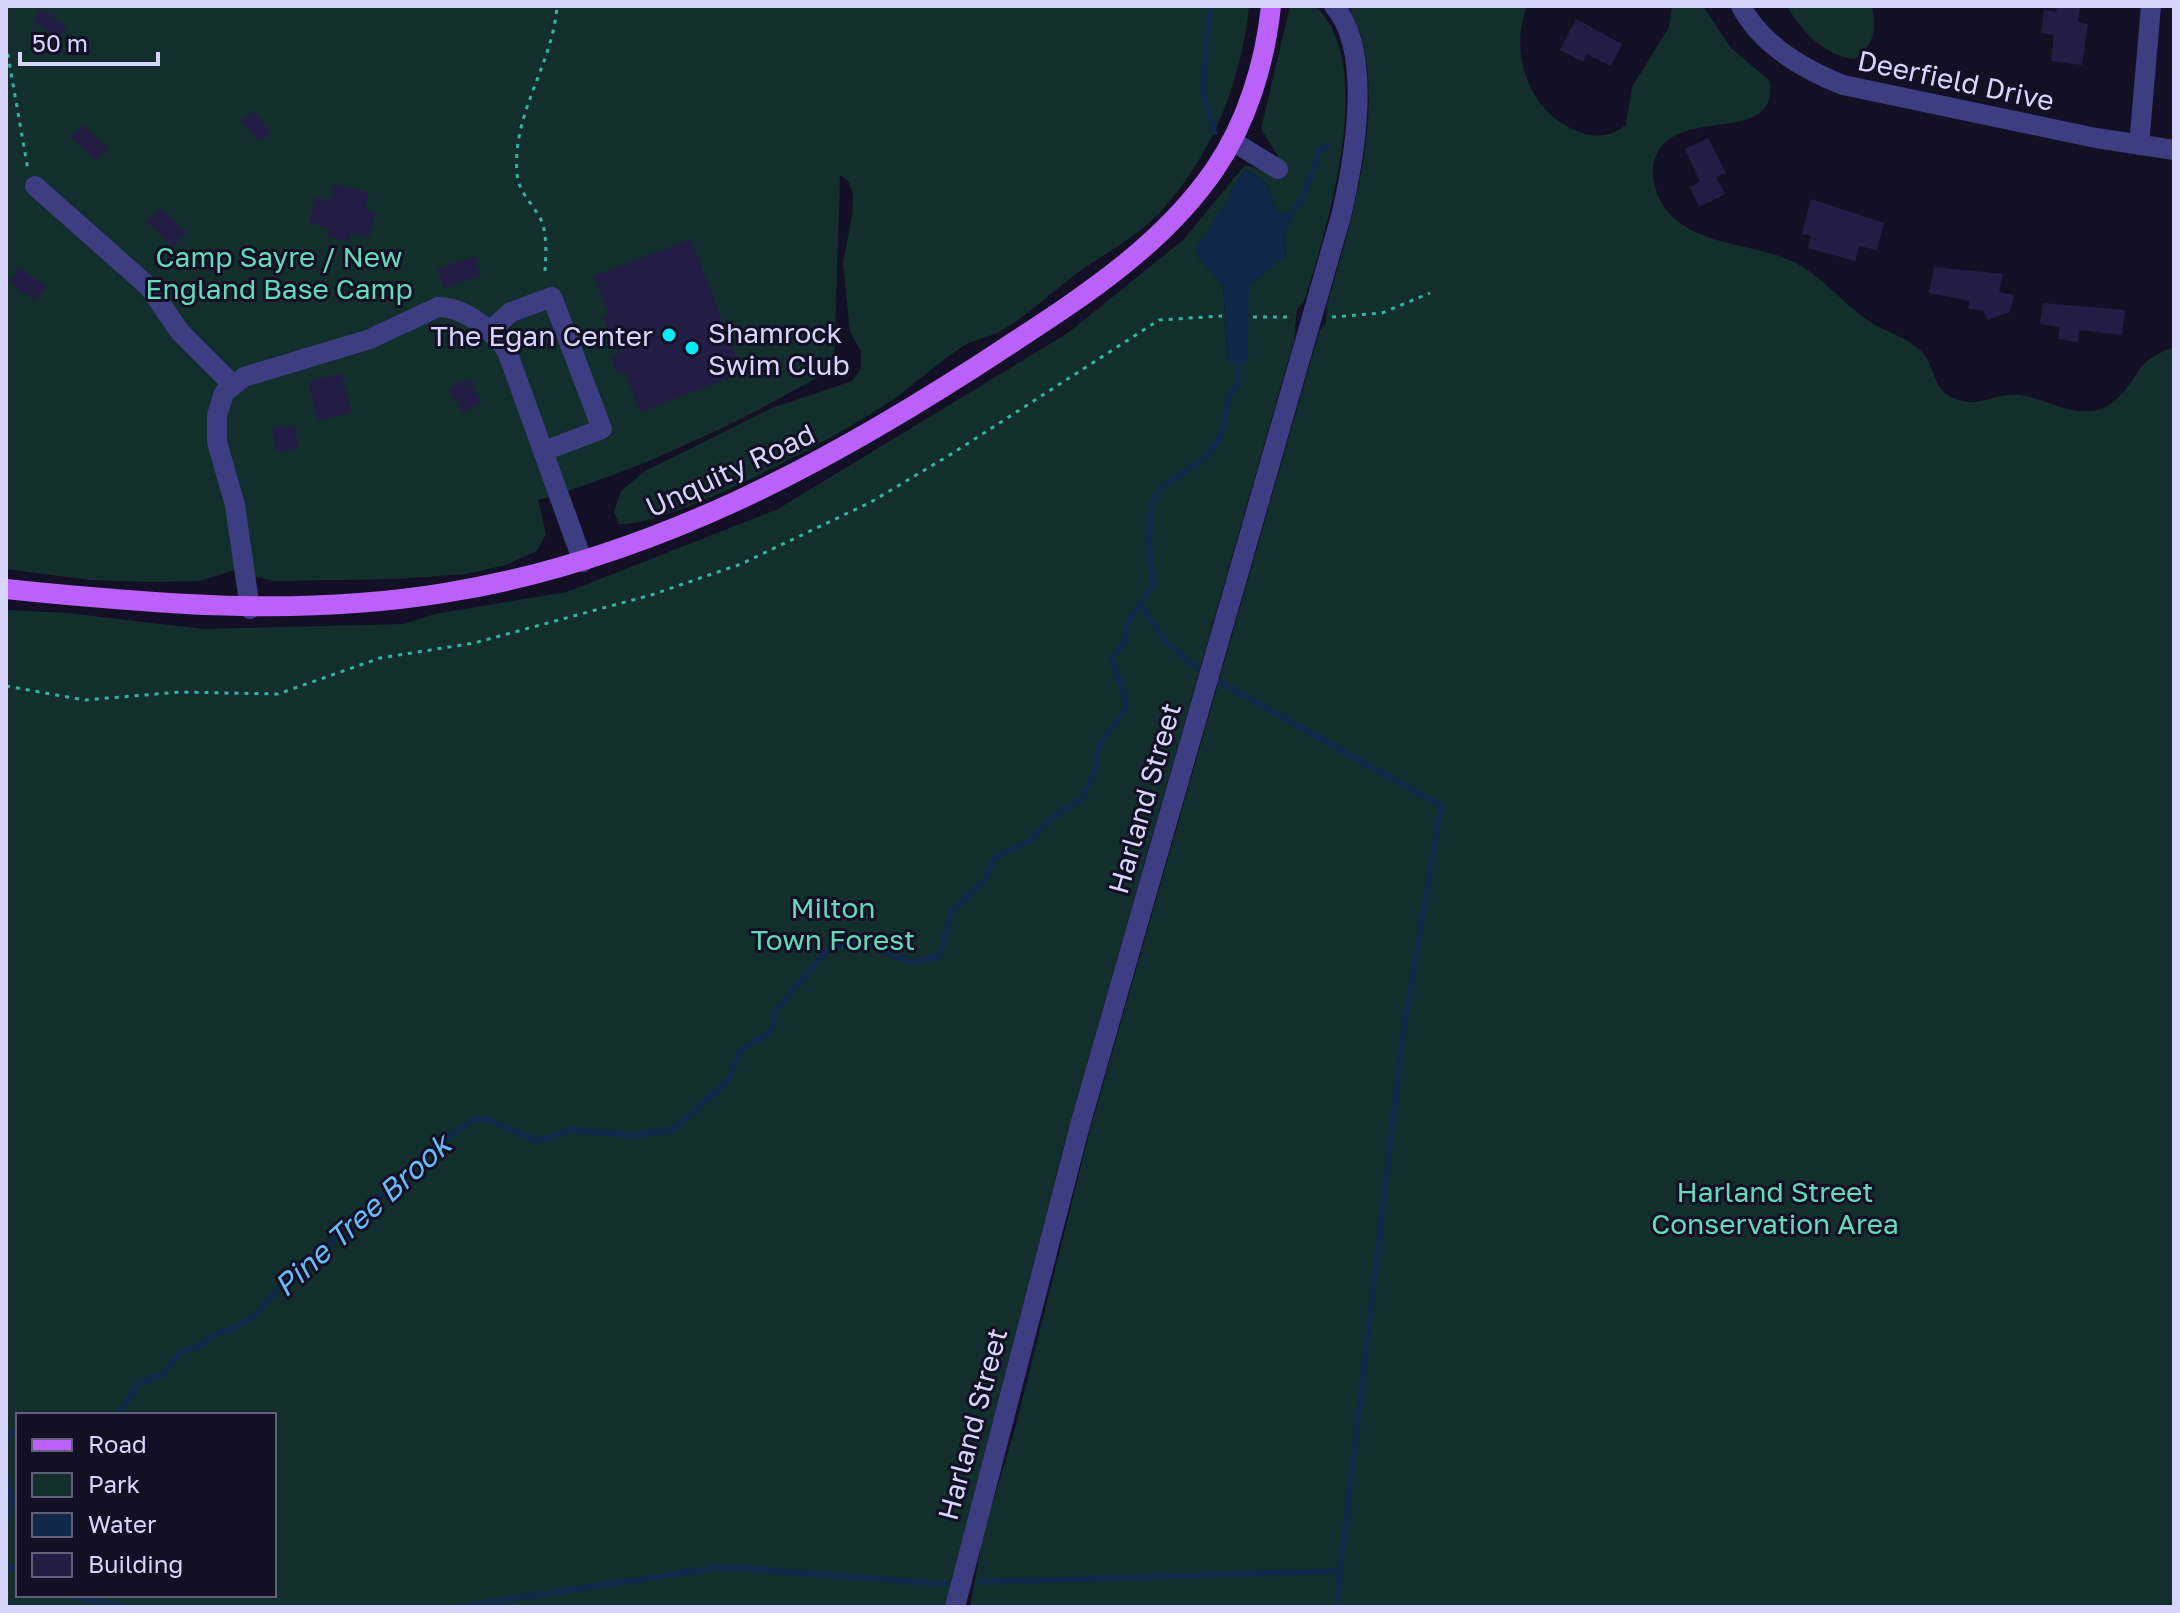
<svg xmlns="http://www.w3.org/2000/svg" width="2180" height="1613" font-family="'Golos Text',sans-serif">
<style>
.green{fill:#132f2d;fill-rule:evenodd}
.water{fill:#102849}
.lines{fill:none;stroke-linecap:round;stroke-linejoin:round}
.stream{stroke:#102849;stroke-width:6}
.building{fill:#231d45}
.path{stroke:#34b3a6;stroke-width:3;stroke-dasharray:4 6;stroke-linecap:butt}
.minor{stroke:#3d3d82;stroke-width:20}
.major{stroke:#ba61f9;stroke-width:20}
.poi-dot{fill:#09e8f6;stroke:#131025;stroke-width:3}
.labels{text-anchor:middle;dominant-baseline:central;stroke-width:6;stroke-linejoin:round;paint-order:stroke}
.street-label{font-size:28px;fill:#d8d5fd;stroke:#131025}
.park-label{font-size:28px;fill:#64dbb8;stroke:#131025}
.poi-label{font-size:28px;fill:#d8d5fd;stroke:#131025;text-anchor:start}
.water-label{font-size:30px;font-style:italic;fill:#68bcf9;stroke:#131025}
</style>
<rect width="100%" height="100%" fill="#131025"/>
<path class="green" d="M6,6H1249C1241,82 1214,151 1163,209C1139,236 1105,253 1076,274C1052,292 1030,313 1004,329C992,337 977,338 965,345C939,361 917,383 892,400C845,433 672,527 619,524L614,512L621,491L645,471L772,408L852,381L861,369V351L850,332L843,263L852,216L853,193L848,181L840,175L834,368C739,423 643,469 538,500L546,534L537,551L506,565L466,574L397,579L274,581L232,571L199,581L154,582L90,580L6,569Z
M1290,6L1317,8C1378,67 1326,230 1304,302L1297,309L1294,340L1066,1137L945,1607H6V610L68,613L203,629L404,624L435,614L567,592L778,509L1068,333L1183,240L1245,165L1285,176L1286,169L1261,129ZM1248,170L1266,183L1277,212L1284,214L1295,210L1284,236L1286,256L1249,285L1246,312L1228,362L1223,285L1199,259L1196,248L1232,195L1231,190L1244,171ZM18,1415H274V1595H18Z
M1348,6H1527C1508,55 1530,115 1580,132C1598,139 1611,136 1626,125L1632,87L1669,27L1672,6H1703L1731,48L1770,81C1779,151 1666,99 1653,166C1652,173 1654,184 1656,190C1675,248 1749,240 1794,262C1823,277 1843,304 1870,322C1887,333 1907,337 1922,352C1938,369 1930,397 1968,402C1984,403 1994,396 2009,395C2042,392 2081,428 2113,402C2143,378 2130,363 2174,347V1607H970L983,1536L1016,1425L1090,1130L1319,332L1326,322L1327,305C1351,221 1395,87 1348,6Z
M1787,6H1872C1876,31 1875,43 1855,59C1825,56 1802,32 1787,6Z"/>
<path class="water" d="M1248,170L1266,183L1277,212L1284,214L1296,208L1284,236L1286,256L1249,285L1248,363H1228L1223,285L1199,259L1196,248L1232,195L1231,190L1244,171Z"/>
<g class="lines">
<path class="stream" d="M1210,6L1203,89L1214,132
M1296,208L1304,194L1320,150L1328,146
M1141,605L1165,642L1197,668
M1218,681L1441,806L1403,1034L1336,1607
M118,1415L138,1384L163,1374L179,1353L202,1345L210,1336L232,1329L258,1313L290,1273L328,1245L349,1220L367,1208L370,1200L390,1192L422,1156L472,1120L486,1119L537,1141L570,1130L635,1135L673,1130L728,1080L739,1052C756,1037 776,1040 775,1012L826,951C859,930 885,956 916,963L940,955L951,912L985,880L995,857L1028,842L1050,819L1083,798L1096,768L1098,746L1127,707L1112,659L1125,639L1128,621L1153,585L1149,538L1152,502L1161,488L1202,460L1215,446L1223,428L1229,397L1238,382L1239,357
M6,1440L18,1429
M6,1477L13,1503L6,1520
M6,1568H18
M980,1582L1340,1571
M65,1595L129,1607
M457,1607L723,1567L946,1584"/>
</g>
<path class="building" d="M2057,6H2080L2078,22L2088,24L2082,65L2051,61L2054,35L2041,33L2044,10L2056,12Z
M42,8L67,28L58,39L33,20Z
M1576,19L1622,44L1611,66L1587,54L1583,62L1560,50Z
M254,111L270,132L258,142L242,121Z
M82,125L108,148L96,161L70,137Z
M1708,138L1726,173L1716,177L1725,194L1699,207L1690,187L1700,182L1685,149Z
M334,184L369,193L365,210L375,213L369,238L351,233L349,242L327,237L329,228L309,222L315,197L330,201Z
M1811,199L1884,223L1877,250L1859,246L1855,261L1808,248L1811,236L1802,234Z
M161,208L186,232L173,247L147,222Z
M691,239L742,373L640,412L625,373L618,375L611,357L618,355L603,316L609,314L594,276Z
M474,256L481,275L444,288L437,269Z
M1934,267L2003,274L1999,292L2014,295L2010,312L1988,320L1983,311L1968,308L1970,301L1929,293Z
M19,268L46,286L35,301L9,282Z
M2043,303L2125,310L2122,335L2079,330L2078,342L2058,339L2060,327L2040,324Z
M341,373L351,412L318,421L308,382Z
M468,378L482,402L463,413L449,389Z
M295,425L298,449L275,451L273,428Z"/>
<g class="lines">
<path class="path" d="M6,44L28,170
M545,271C546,255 547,236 542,222C534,204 518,193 517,173C512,113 553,64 557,6
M1253,317H1293
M1332,317L1382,313L1430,293
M6,686L85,700L180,692L278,694L380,658L474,643L651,595L741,564L871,502L953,453L1159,320L1222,316"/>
<path class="minor" d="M1741,6C1761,45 1803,69 1843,85L2096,138L2174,150
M1232,141L1278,169
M2139,145L2151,6
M35,186L149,287L180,332L232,384
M490,331L511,312L552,297L602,429L544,451
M250,609L235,505L217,442V415L224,393L244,377L370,339L438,307C465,307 492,330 507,351L583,562
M955,1607L1080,1125L1341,216C1354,161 1374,52 1334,6"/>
<path class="major" d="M6,589C154,604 297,617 444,593C652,560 835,460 1009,345C1084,296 1163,245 1215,169C1247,122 1265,63 1271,6"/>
</g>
<g class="poi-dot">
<circle cx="669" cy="335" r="8"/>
<circle cx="692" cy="348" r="8"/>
</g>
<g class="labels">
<g class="street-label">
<text transform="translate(1956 80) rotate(12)">Deerfield Drive</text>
<text transform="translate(730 470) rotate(-25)">Unquity Road</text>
<text transform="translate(1144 798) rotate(-74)">Harland Street</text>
<text transform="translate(972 1424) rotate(-75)">Harland Street</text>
</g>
<g class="park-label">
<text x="279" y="256">Camp Sayre / New<tspan x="279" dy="32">England Base Camp</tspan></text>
<text x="833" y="907">Milton<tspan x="833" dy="32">Town Forest</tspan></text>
<text x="1775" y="1191">Harland Street<tspan x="1775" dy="32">Conservation Area</tspan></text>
</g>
<g class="poi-label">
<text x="708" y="332">Shamrock<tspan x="708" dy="32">Swim Club</tspan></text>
<text x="653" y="335" text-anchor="end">The Egan Center</text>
</g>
<g class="water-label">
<text transform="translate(362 1215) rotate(-42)">Pine Tree Brook</text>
</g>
</g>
<rect width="2180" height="1613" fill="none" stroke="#d8d5fd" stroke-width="16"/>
<rect x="16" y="1413" width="260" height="184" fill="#131025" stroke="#625f7b" stroke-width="2"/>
<rect x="32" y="1439" width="40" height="12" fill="#ba61f9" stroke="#625f7b" stroke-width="2"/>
<text x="88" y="1453" font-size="24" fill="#d8d5fd">Road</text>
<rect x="32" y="1473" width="40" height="24" fill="#132f2d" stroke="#625f7b" stroke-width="2"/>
<text x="88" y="1493" font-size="24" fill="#d8d5fd">Park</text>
<rect x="32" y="1513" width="40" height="24" fill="#102849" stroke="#625f7b" stroke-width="2"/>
<text x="88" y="1533" font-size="24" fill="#d8d5fd">Water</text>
<rect x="32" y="1553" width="40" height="24" fill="#231d45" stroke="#625f7b" stroke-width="2"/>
<text x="88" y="1573" font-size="24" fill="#d8d5fd">Building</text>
<path d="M20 52v12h138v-12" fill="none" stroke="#d8d5fd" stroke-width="4"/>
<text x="32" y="52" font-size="24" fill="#d8d5fd" stroke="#131025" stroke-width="6" paint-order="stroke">50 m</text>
</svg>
